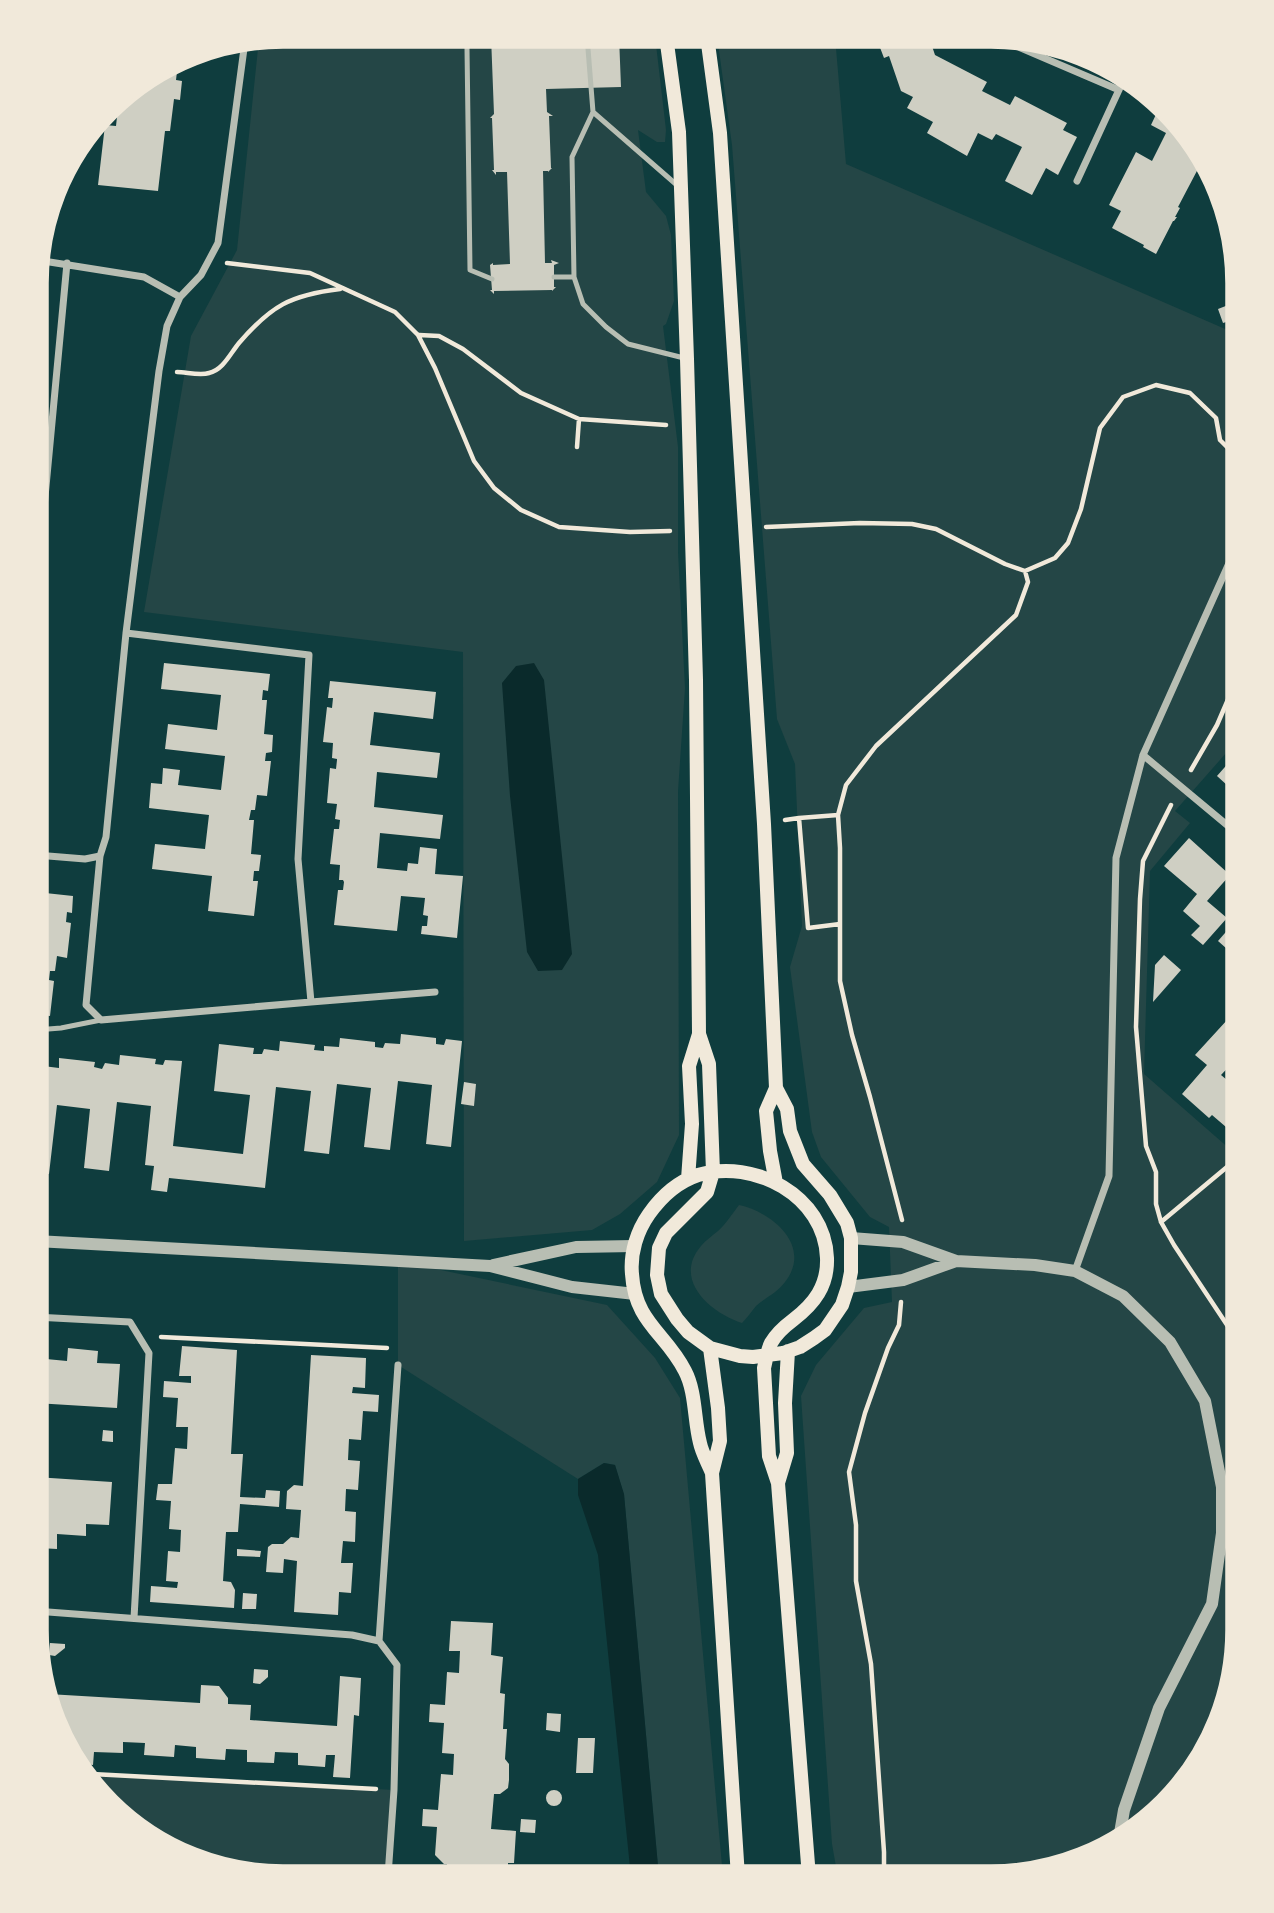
<svg xmlns="http://www.w3.org/2000/svg" width="1274" height="1913" font-family="'Exo 2',sans-serif">
<style>
.green{fill:#244646}
.water{fill:#0a2a2b}
.building{fill:#cfcfc3}
.lines{fill:none;stroke-linecap:round;stroke-linejoin:round}
.path{stroke:#f1e9da;stroke-width:4.5}
.service{stroke:#b8beb3;stroke-width:5}
.minor{stroke:#b8beb3;stroke-width:7}
.tertiary{stroke:#b8beb3;stroke-width:12}
.secondary{stroke:#f1e9da;stroke-width:14}
.rim{fill:none;stroke:#f1e9da;stroke-width:3.5}
</style>
<rect width="100%" height="100%" fill="#0f3d3e"/>
<path class="green" d="M283,35L655,36L666,130L665,142H657L638,130L646,192L666,216L671,235L674,301L666,324L663,326L678,447V552L685,688L678,791L679,1135L657,1182L620,1214L592,1230L464,1241L463,652L144,612L191,336L237,250L259,39Z
M717,36L835,37L846,164L1239,335V730L1227,752L1175,811L1190,823L1150,871L1144,1074L1239,1157L1238,1646L1226,1710L1188,1781L1086,1859L991,1878H838L832,1844L801,1396L816,1365L864,1308L892,1302L889,1227L870,1217L821,1157L812,1132L790,967L802,926L795,764L777,719L732,145Z
M739,1205C772,1212 813,1246 785,1282C778,1292 765,1298 756,1306C751,1312 747,1318 742,1323C711,1313 672,1280 701,1246C706,1240 712,1236 718,1231C726,1224 732,1214 739,1205Z
M398,1261L607,1305L655,1358L680,1398L723,1877H659L624,1495L615,1465L604,1463L578,1479L398,1365Z
M92,1774L394,1790L388,1876H251L132,1827Z"/>
<path class="water" d="M534,663L544,680L572,954L562,970L538,971L527,952L510,796L502,683L516,666Z
M604,1463L615,1465L624,1494L659,1877H631L598,1555L578,1495V1479Z"/>
<path class="building" d="M491,36H619L621,87L546,89L547,112L553,116H549L551,168H552L548,172V171H543L545,263H552L551,260L559,263L554,265V287H556L552,291V290L494,291V294L490,290H492L490,265L493,263V265L510,264L507,172H496V175L492,170H494L492,118H490L494,114Z
M876,37H929L935,55L987,82L982,91L1010,105L1015,96L1067,123L1063,130L1077,137L1058,175L1046,168L1032,195L1005,181L1022,147L996,134L992,140L978,133L967,156L927,133L933,122L907,108L913,97L901,91L889,56L884,58Z
M178,63L176,80L182,81L180,100L174,99L170,131H165L158,191L98,185L105,125L116,126L119,98Z
M1159,108L1207,171L1199,167L1178,207L1180,208L1175,217H1177L1174,221H1173L1156,254L1143,247L1144,245L1112,228L1121,211L1109,205L1136,152L1152,161L1166,133L1151,125Z
M1236,302L1239,312V318L1223,323L1218,309Z
M164,663L270,674L268,691L263,690L262,700H267L264,734L273,735L272,752L266,753L265,761H271L267,796L257,795L255,810H251L249,820H254L251,854L261,855L259,871H254L253,881H258L254,916L208,911L212,876L152,869L155,844L205,849L209,815L149,808L151,783L162,784L163,768L180,770L178,785L221,790L225,756L165,749L168,724L217,730L221,695L161,689Z
M330,681L436,692L433,719L374,712L370,745L440,753L437,778L377,772L374,807L443,815L440,839L380,833L377,868L407,871L408,863L418,864L420,847L437,849L435,874L463,876L457,938L421,934L422,926H427L428,916L423,915L425,898L401,896L397,931L334,925L338,890H343L344,882L343,880H339L340,865L330,864L334,829H339L340,820L335,819L337,804L327,803L330,768L336,769L337,760V759L332,758L333,743L323,742L327,707L332,708L333,698H328Z
M1239,751V796L1217,776Z
M1189,838L1230,875L1207,901L1227,918L1203,945L1191,935L1200,926L1183,911L1197,894L1164,866Z
M36,892L73,896L72,913L67,912L66,922L71,923L67,958L57,956L55,971H50L49,980L54,981L50,1016L36,1014Z
M1239,917V953L1235,956L1218,941Z
M1164,955L1181,970L1153,1002L1155,965Z
M1239,1007V1056L1221,1075L1239,1090V1113L1226,1127L1212,1115L1209,1118L1182,1094L1207,1065L1195,1055Z
M401,1034L436,1038V1044L444,1045L446,1039L462,1041L451,1147L426,1144L432,1085L398,1081L390,1150L364,1147L371,1088L337,1084L329,1154L304,1151L311,1091L276,1087L265,1188L169,1178L167,1192L151,1190L154,1166L145,1165L151,1106L117,1102L109,1171L84,1168L90,1109L57,1105L49,1174L36,1173V1071L43,1072V1066L59,1068V1058L95,1062L94,1067L102,1069L105,1063L119,1065L120,1055L156,1059L155,1064L163,1065L165,1060L182,1061L173,1146L243,1154L250,1095L214,1091L219,1044L254,1048L253,1054H262L264,1049L279,1051L280,1041L315,1045L314,1050L324,1051V1046L339,1047L340,1038L375,1042V1047L383,1048L385,1043L400,1044Z
M464,1082L476,1084L474,1106L461,1104Z
M182,1346L237,1350L231,1454H243L240,1497L265,1498L266,1490L280,1491L279,1507L240,1504L238,1532H226L223,1581L231,1582L235,1590L234,1608L150,1602L151,1586L177,1588L178,1582L166,1581L168,1551L180,1552L181,1530L169,1529L171,1501L156,1500L158,1484H172L175,1448L187,1449L188,1427H176L178,1398L163,1397L164,1381L191,1383V1376H179Z
M35,1347H47L46,1359L67,1361L68,1348L98,1351L97,1363L120,1364L117,1408L35,1403Z
M311,1355L366,1358L365,1388L353,1387L352,1393L379,1395L378,1412L363,1411L361,1440L349,1439L348,1460L360,1461L358,1490L346,1489L345,1511L356,1512L355,1542L343,1541L341,1563H353L351,1593L339,1592L338,1615L294,1612L297,1561L284,1559L283,1573L266,1572L268,1547L272,1544H283L291,1537L299,1538L301,1510L286,1509L287,1491L294,1485L303,1486Z
M103,1430L113,1431V1442L102,1441Z
M35,1477L112,1482L109,1525L86,1524V1536L57,1534V1549L39,1548L41,1522H35Z
M237,1549L261,1551L260,1557L237,1556Z
M243,1593L257,1594L256,1609H242Z
M451,1621L493,1623L491,1655L503,1657L500,1693L505,1694L503,1729H507L505,1759L509,1764V1780L508,1788L500,1794H494L491,1829L516,1831L514,1863H508V1867L538,1869V1877L446,1876L447,1864H444L435,1855L437,1827L422,1826L423,1809L438,1810L441,1774L453,1775L454,1754L442,1753L444,1723L429,1722L430,1704L445,1705L447,1672L459,1673L460,1651H449Z
M50,1643L65,1644V1648L55,1656L49,1655Z
M42,1667H49L47,1687Z
M254,1669L268,1670V1677L260,1684L253,1683Z
M340,1676L361,1678L359,1716L354,1715L350,1778L333,1777L335,1755H326L325,1767L298,1765V1753L275,1752L274,1763L247,1762V1750L226,1749L225,1760L196,1758V1747L175,1745L174,1757L144,1755L145,1743L123,1742V1753L94,1752L93,1765L84,1764L54,1725L48,1694L200,1703L201,1685L219,1686L228,1698V1704L251,1705L250,1720L337,1726Z
M547,1713L561,1714L560,1732L546,1730Z
M578,1738H595L593,1773H576Z
M546 1798a8 8 0 1 1 16 0a8 8 0 1 1-16 0Z
M521,1819L536,1820L535,1833L520,1832Z
M588,1867L606,1869L605,1877H587Z"/>
<g class="lines">
<path class="path" d="M227,263L310,273L395,312L418,335L435,368L474,461L494,488L521,510L559,527L630,532L670,531
M419,335L439,336L463,349L521,393L579,419L666,425
M177,372C186,372 200,376 209,373C223,370 230,354 239,343C271,306 290,295 340,289
M577,447L579,419
M766,527L860,523L912,524L936,529L1005,564L1025,571L1055,558L1068,543L1081,509L1100,428L1123,397L1156,385L1190,393L1216,418L1220,440L1228,448L1239,455
M1191,770L1217,725L1239,674
M1171,805L1143,861L1140,899L1136,1027L1146,1146L1156,1172V1204L1161,1222L1174,1245L1239,1343
M799,818L838,815
M785,820L799,818L808,928L840,924V848L838,815L846,785L876,746L1016,615L1028,582L1025,571
M840,924V981L852,1035L870,1097L902,1220
M1161,1222L1239,1157
M161,1337L387,1348
M92,1774L376,1789
M884,1878V1852L871,1664L856,1581V1525L849,1472L865,1413L888,1348L899,1325L901,1302"/>
<path class="service" d="M472,36L467,48L470,270L492,279
M587,36L593,112L678,186
M593,112L572,157L574,277L583,304L606,327L628,344L684,358
M554,277H574
M36,1030L61,1028L101,1020"/>
<path class="minor" d="M995,37L1119,90
M1077,181L1124,79
M37,260L144,277L180,297
M37,582L67,263
M126,633L309,655L298,859L311,1002L101,1020L86,1005L100,856L106,837L126,633L159,371L167,326L180,297L201,275L218,243L245,41
M1143,755L1239,835
M36,855L85,859L100,856
M311,1002L435,992
M1075,1271L1109,1176L1116,858L1143,755L1239,541
M35,1317L130,1322L149,1353L134,1618
M35,1611L352,1635L379,1641L397,1665L394,1790L388,1876
M379,1641L398,1365"/>
<path class="tertiary" d="M851,1238L903,1242L956,1261L1035,1265L1075,1271L1123,1296L1170,1342L1205,1401L1222,1487V1533L1212,1604L1159,1708L1124,1810L1120,1833
M36,1241L490,1266L572,1287L635,1294
M493,1265L576,1247L634,1246
M848,1287L903,1280L956,1261"/>
<path class="secondary" d="M666,36L679,132L687,359L696,680L699,1034L689,1066L692,1124L688,1179
M699,1034L709,1064L713,1172L707,1192L666,1233L659,1248L657,1275L661,1294L677,1319L688,1332L710,1348L740,1356L753,1357L783,1353L800,1347L814,1338L825,1330L842,1305L848,1287L851,1272V1238L847,1223L830,1195L803,1164L790,1131L787,1109L776,1088L764,824L720,133L707,36
M776,1088L766,1111L770,1151L776,1183
M710,1348L718,1408L720,1441L712,1473L738,1877
M712,1473C708,1463 702,1453 700,1443C694,1420 696,1392 685,1371C666,1333 635,1323 632,1274C630,1253 637,1231 649,1214C661,1197 677,1182 698,1175C754,1158 825,1196 827,1258C828,1286 814,1304 793,1320C785,1326 776,1334 771,1343C767,1351 766,1360 764,1368L769,1456L778,1483L809,1877
M778,1483L787,1453L785,1403L788,1351"/>
</g>
<path d="M0 0H1274V1913H0ZM283 47H991A236 236 0 0 1 1227 283V1630A236 236 0 0 1 991 1866H283A236 236 0 0 1 47 1630V283A236 236 0 0 1 283 47Z" fill="#f1e9da" fill-rule="evenodd"/>
<path class="rim" d="M283 47H991A236 236 0 0 1 1227 283V1630A236 236 0 0 1 991 1866H283A236 236 0 0 1 47 1630V283A236 236 0 0 1 283 47Z"/>
</svg>
